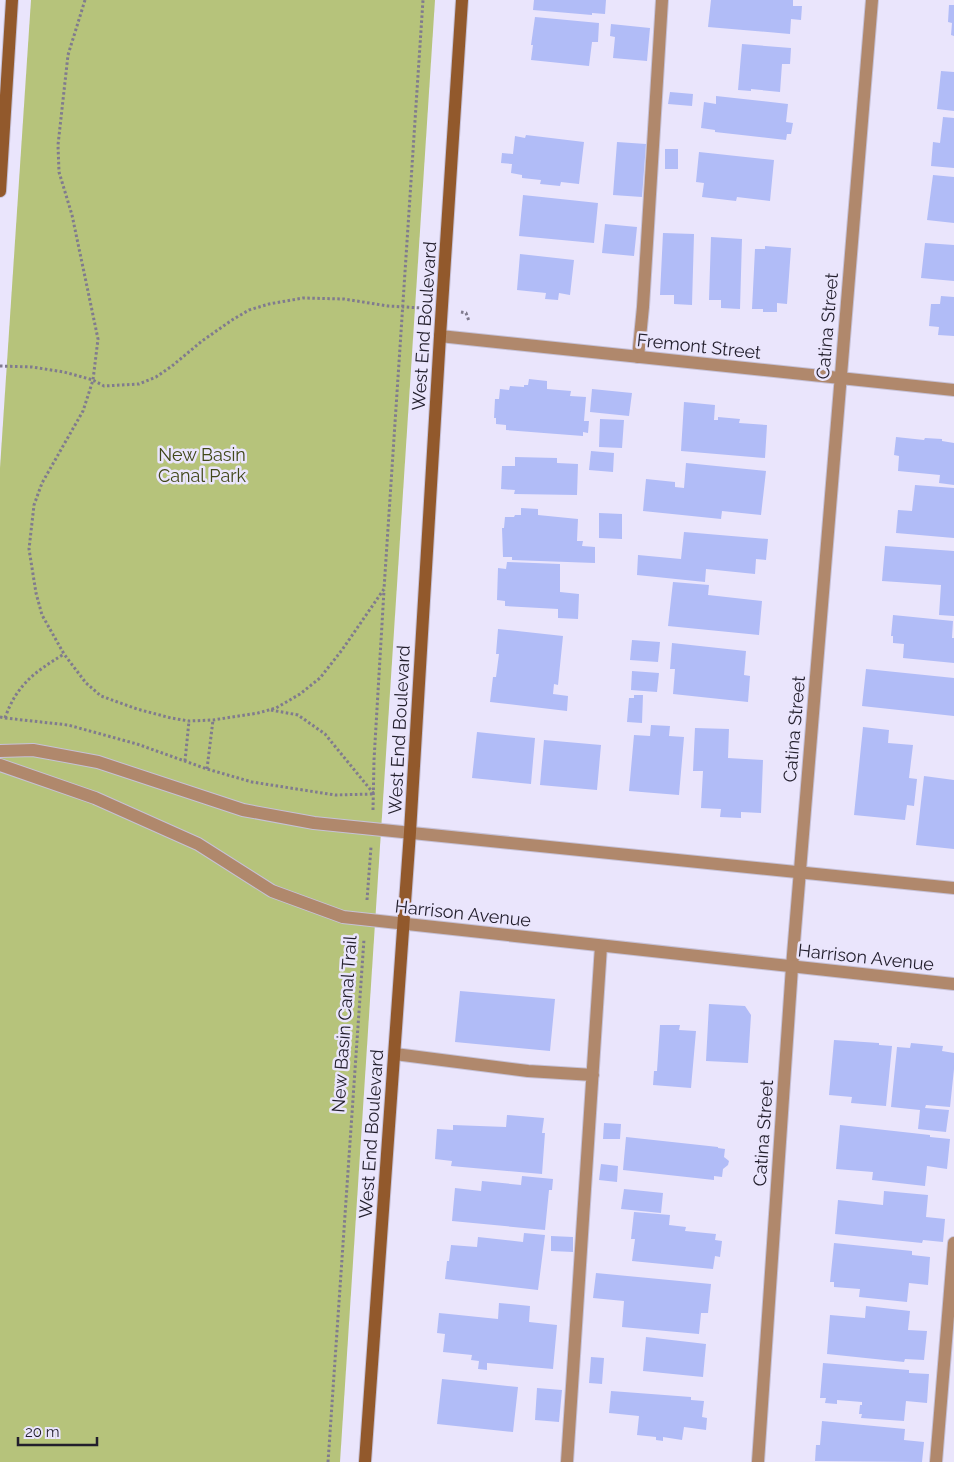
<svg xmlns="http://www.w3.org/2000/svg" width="954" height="1462" font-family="Raleway,sans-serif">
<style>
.green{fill:#b6c37b}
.building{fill:#b1bcf7}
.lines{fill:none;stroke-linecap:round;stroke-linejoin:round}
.service-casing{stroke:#c6c1d7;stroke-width:14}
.minor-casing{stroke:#c6c1d7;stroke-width:14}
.tertiary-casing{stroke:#c6c1d7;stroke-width:14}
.secondary-casing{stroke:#c6c1d7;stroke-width:14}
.path{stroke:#807b8e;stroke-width:3;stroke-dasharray:2.5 2.5;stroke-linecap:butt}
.service{stroke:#b0886c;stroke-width:12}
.minor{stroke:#b0886c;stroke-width:12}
.tertiary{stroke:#b0886c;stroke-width:12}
.secondary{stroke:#92592c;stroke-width:12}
.labels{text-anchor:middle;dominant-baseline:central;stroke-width:5;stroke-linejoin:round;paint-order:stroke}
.street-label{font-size:18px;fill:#221e2c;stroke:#eae5fc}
.park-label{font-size:18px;fill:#404718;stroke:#eae5fc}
</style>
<rect width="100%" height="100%" fill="#eae5fc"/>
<path class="green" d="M31,0H435L340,1462H0V468Z"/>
<path class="building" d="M534,0H606L605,14L592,13V15L533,10Z
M711,0H793V6H802L801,20L791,19L790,34L708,27Z
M949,5H954V36L951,35L952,23L948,22Z
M535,17L599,23L598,42H592L589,66L531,60L533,45H531Z
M611,24L650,28L647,61L613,58L615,37L610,36Z
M742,44L791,48L790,64H782L780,92L751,89V91L738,90Z
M941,71L954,72V111L937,109Z
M670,92L693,94L692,106L668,104Z
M716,96L788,104L786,122L793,123L791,134H787L786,140L715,132V130L701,128L704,102L716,104Z
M943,117L954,118V168L931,166L933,142L940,143Z
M526,135L584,142L579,184L561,182L560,186L540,184L541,180L522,178V175L511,173L512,164L501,163L502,153L513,154L515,136L525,138Z
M617,142L646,144L642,197L613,195Z
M665,149H678V169H665Z
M699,152L774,160L770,201L737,197L736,201L702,197L704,183L696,182Z
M933,175L954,177V223L927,220Z
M523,195L598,203L594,243L519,236Z
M605,224L637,227L634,256L602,253Z
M663,233L694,234L692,305L674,304V295H660Z
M711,237L742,239L740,309L721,308V300H709Z
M925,243L954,245V281L921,278Z
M765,246L791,248L787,304L777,303V312H763V309H752L755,249H765Z
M520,254L574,260L570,295L559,293L558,300L545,299L546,293L517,290Z
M941,296L954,297V336L938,335L939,327L929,326L931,304H940Z
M529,379L547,381V389L571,391L570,396L586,397L584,421H589L588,433L583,432V436L506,430V425L496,424V418H494L495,399H499L500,389L509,390L510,386L524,387V385H528Z
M592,389L632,393L629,416L590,412Z
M684,402L715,405L714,420H718V417L740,419L739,423L767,425L765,458L681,451Z
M600,419L624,420L622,448L599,447Z
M896,437L924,440L925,438L942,439V441L954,443V485L939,483L940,475L898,471L899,456L894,455Z
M591,451L614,453L613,472L589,470Z
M515,457L557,458V463L578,464L577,495L514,494L515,490L501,489L502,466H515Z
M686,463L766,471L761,515L722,511L721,519L643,511L646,479L675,482V487L684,488Z
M915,485L954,488V538L896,533L898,510L912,511Z
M521,508L538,509V515L578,519L577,541H583L582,546L595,547V563L512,560V557H503L502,528H504L505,517H514L515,515H521Z
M599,513L622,514V539L599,538Z
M684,532L768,539L766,560L756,559L755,574L706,569L705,582L637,575L638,555L681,559Z
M885,546L954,551V616L939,615L941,585L882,581Z
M507,562L560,564V592L579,594L578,619L558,618V609L505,606V601L497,600L498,568L506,569Z
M673,582L709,585L708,595L762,601L759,635L668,626Z
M893,615L953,621L952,638H954V663L903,658L904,644L893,643V636H891Z
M498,629L563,636L558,685L554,684L553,694L568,696L567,711L490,702L493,677H496L499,654H496Z
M632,640L660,642L658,662L630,660Z
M672,643L746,651L744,675L750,676L748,702L673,694L675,669H670Z
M866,669L954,678V716L862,706Z
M632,671L659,673L657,692L631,690Z
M634,695H643L642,723L627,722L629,698H634Z
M651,725L670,726L669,736L684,737L679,795L629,791L634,735L650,736Z
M863,727L889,730L888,743L913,745L909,778L917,779L914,806L907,805L905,820L854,815Z
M695,728L729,729L728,758L763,760L761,813L741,812V818L720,817L721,809L701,808L703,771H693Z
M477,732L535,738L531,784L472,778Z
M544,740L601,745L597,790L540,785Z
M924,776L954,780V849L916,845Z
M460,991L555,999L550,1051L455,1042Z
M709,1004L745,1006L751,1015L748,1063L706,1061Z
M660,1025H680L679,1030L696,1031L691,1088L653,1085L654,1071H657Z
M834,1040L879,1043V1045L892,1046L886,1106L851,1103L852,1097L829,1095Z
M911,1043L943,1046L942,1051L954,1053V1069L950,1107L926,1105L925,1108L949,1110L946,1132L918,1129L920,1110L891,1107L897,1047L910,1048Z
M507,1115L544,1118L542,1133H545L542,1174L451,1166L452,1161L435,1159L437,1129L453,1130V1125L506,1127Z
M604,1123L621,1124L620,1139H603Z
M840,1125L930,1135V1137L950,1139L947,1169L927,1166L925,1186L872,1180L873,1172L836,1169Z
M626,1137L718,1147V1148L725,1149L724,1157L729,1161L728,1165L723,1169L722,1177L714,1176V1180L623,1170Z
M601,1164L618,1166L617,1182L599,1180Z
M522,1176L553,1179L552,1190H549L545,1230L452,1221L455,1188L481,1191L482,1181L521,1185Z
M624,1189L663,1193L661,1213L621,1209Z
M884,1191L928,1195L926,1217L945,1219L943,1242L923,1240L922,1243L835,1234L838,1200L883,1205Z
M634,1212L670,1215L669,1225L686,1227L685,1231L716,1234L715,1240L722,1241L720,1257L715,1256L713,1269L632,1261L635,1239H631Z
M524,1233L545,1235L538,1290L445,1279L447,1261H449L451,1245L477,1247L478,1237L523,1242Z
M551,1236L573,1237V1252L551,1251Z
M834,1243L912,1251V1255L930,1257L928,1285L909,1283L907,1302L859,1297L860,1289L834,1287V1282H830Z
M596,1273L711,1284L708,1313H701L699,1334L622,1327L624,1301L593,1298Z
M499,1303L530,1306L529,1322L557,1325L553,1369L487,1363V1370L478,1369L479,1361L471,1360L472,1355L443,1352L445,1334L437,1333L439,1313L498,1319Z
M866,1306L910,1311L908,1330L927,1331L924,1360L905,1359L904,1362L827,1354L830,1315L865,1318Z
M646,1337L706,1344L703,1377L643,1371Z
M591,1357L604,1358L602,1384L589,1383Z
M823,1363L909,1370V1373L929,1374L927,1403L906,1401L904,1421L861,1418L862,1414H859L860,1405H862V1402L837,1400V1404L825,1403L826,1398H820Z
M442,1379L518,1387L513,1432L437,1424Z
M537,1388L562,1390L559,1422L535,1420Z
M611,1391L691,1397V1400L704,1401L702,1417L707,1418L706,1430L684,1427L682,1440L663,1437V1441L656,1440V1437L637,1435L639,1416L609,1413Z
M822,1421L905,1429L904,1440L924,1442L922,1462L815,1461L816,1445H820Z"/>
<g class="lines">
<g class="service-casing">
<path id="service" d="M638,357L643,307L662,0
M395,1054L528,1071L593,1075
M567,1462L601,946
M936,1462L954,1243"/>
</g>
<g class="minor-casing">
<path id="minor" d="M440,336L954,390
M758,1462L792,967L872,0"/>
</g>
<g class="tertiary-casing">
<path id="tertiary" d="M0,751L33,750L98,762L243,810L314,823L954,888
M0,765L95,798L198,844L272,891L343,917L954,984"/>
</g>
<g class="secondary-casing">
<path id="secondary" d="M0,191L12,0
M365,1462L410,832L440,336L462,0"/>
</g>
<path class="path" d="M85,0L68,55L58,145L59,172L72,215L98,339L93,380L83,411L42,483L34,505L29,549L36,593L42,615L64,654L86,683L101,696L137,709L171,718L189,721L213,720L258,713L276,708L300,694L320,678L342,650L384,589L423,0
M461,312L466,313L469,321
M0,366L32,367L64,372L93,380L104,386L139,384L156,377L172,366L202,341L232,320L249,310L269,304L303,298L344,299L388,306L422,308
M271,710L298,715L325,734L374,794
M0,717L5,718C17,684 35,672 64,654
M5,718L68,725L137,744L207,769L252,782L335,795L374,794
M185,761L189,721
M207,769L213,720
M373,810L374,760L384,590
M367,900L371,847
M328,1462L364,939"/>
<use href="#service" class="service"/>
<use href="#minor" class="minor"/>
<use href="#tertiary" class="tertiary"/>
<use href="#secondary" class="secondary"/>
</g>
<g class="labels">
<g class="street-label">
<text transform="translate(424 326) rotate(-86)">West End Boulevard</text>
<text transform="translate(827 326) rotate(-85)">Catina Street</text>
<text transform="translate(699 346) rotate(6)">Fremont Street</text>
<text transform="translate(794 729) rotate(-85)">Catina Street</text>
<text transform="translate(399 730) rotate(-87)">West End Boulevard</text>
<text transform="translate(463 913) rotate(6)">Harrison Avenue</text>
<text transform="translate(866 957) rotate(6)">Harrison Avenue</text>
<text transform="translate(344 1024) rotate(-86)">New Basin Canal Trail</text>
<text transform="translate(763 1133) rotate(-86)">Catina Street</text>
<text transform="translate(371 1134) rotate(-86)">West End Boulevard</text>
</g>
<g class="park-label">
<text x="202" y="454">New Basin<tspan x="202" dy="21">Canal Park</tspan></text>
</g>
</g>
<path d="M18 1437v8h79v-8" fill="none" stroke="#221e2c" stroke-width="2.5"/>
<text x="25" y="1437" font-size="15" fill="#221e2c" stroke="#eae5fc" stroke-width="4" paint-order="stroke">20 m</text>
</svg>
